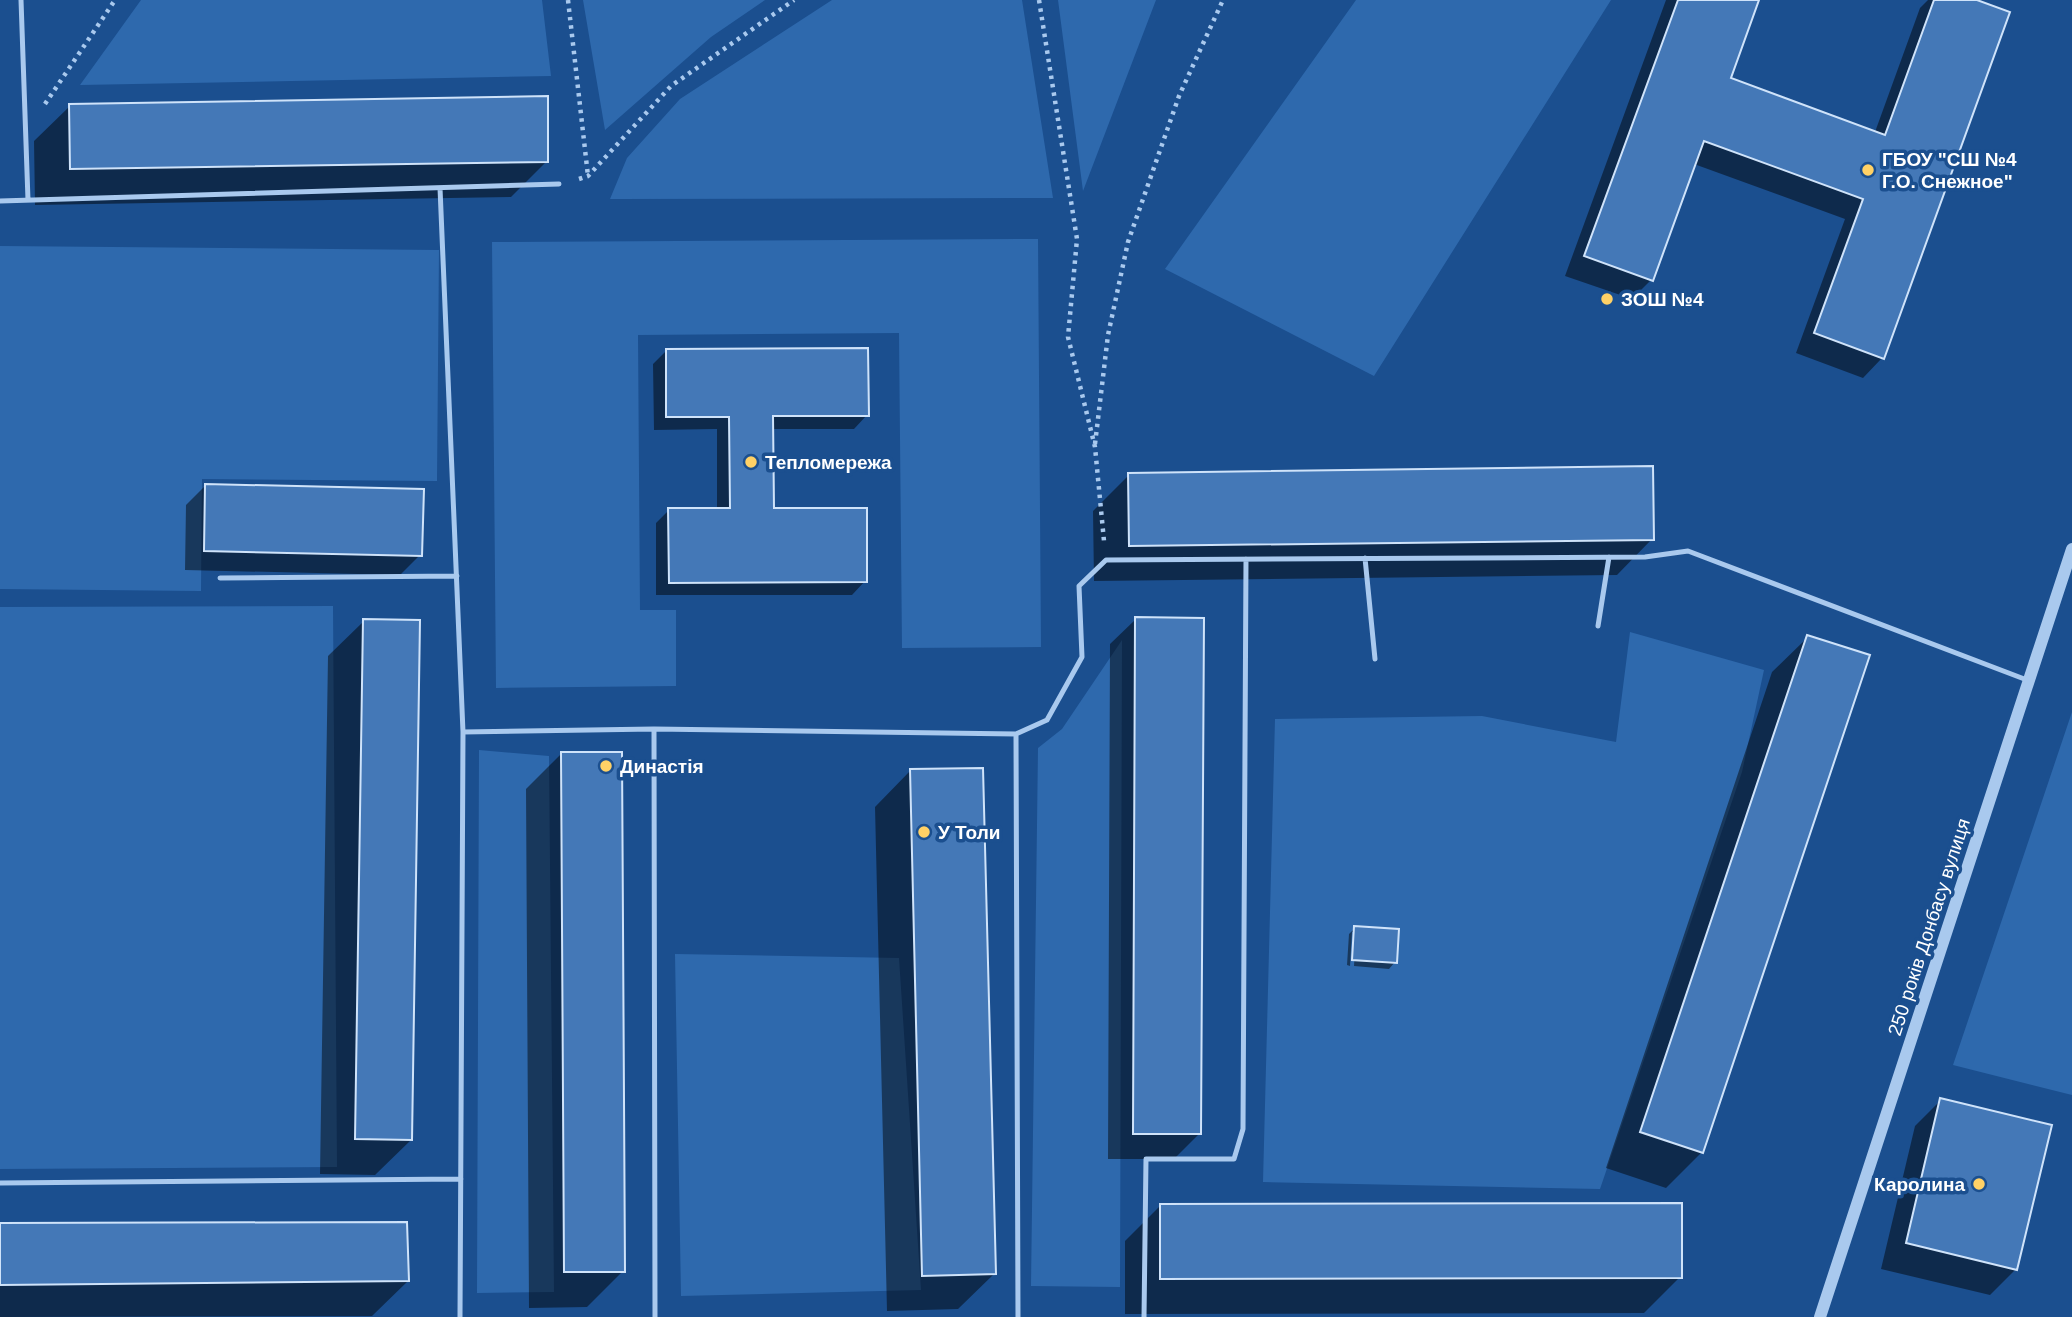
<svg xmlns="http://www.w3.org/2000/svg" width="2072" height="1317" font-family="Helvetica,sans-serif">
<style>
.green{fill:#2e69ad}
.shadow{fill:#0007}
.building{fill:#4478b7;stroke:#cfe3fa;stroke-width:2}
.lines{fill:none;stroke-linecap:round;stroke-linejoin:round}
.path{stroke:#a9c9ee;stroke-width:4.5;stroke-dasharray:3.5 5;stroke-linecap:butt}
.service{stroke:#a9c9ee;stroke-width:5}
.tertiary{stroke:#a9c9ee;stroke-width:12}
.poi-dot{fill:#ffd166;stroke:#1b4f8f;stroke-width:2.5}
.labels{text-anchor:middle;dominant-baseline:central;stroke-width:7;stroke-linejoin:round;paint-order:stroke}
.poi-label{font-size:19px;font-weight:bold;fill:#fff;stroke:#1b4f8f;text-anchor:start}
.street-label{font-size:19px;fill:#fff;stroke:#1b4f8f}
</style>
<rect width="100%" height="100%" fill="#1b4f8f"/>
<path class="green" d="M141,0H542L551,76L80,85Z
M583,0H765L711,37L605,130Z
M832,0H1022L1053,198L610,199L627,158L680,99Z
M1058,0H1156L1083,191Z
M1356,0H1611L1374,376L1165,269Z
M1038,239L1041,647L902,648L899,333L638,335L640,610H676V686L496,688L492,242Z
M0,246L439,250L437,481L202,479L201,591L0,589Z
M333,606L337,1167L0,1169V607Z
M1630,632L1764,670L1742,772L1600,1189L1263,1182L1275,719L1482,716L1616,742Z
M1122,640L1120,1287L1031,1286L1038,748L1062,729Z
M2072,712V1095L1953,1065Z
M479,750L549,756L554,1292L477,1293Z
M675,954L899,958L921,1290L681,1296Z"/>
<path class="shadow" d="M1666,0H1758L1729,79L1875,132L1920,8L1928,0H1972L1882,358L1863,378L1796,353L1845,219L1694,164L1651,280L1632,299L1565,276Z
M70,106L547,161L511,197L35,205L34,141Z
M666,351L867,415L854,429H772V509L865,581L852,595H656V523L669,510H717V429L654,430L653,364Z
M1129,475L1652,539L1617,575L1094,581L1093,511Z
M206,485L420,555L400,575L185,570L186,505Z
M1136,619L1200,1133L1174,1159H1108L1110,644Z
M364,621L411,1140L375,1175L320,1174L328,656Z
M1808,637L1702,1152L1666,1188L1606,1168L1772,672Z
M562,753L623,1271L587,1307L529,1308L526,789Z
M910,771L994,1274L958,1309L887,1311L875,807Z
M1355,928L1395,962L1389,969L1354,966L1356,932H1352L1350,966L1347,965L1349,934Z
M1941,1100L2016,1269L1990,1295L1881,1269L1915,1126Z
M1161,1205L1680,1277L1644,1313L1125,1314V1241Z
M0,1225L408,1281L372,1316L0,1317Z"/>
<path class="building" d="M1678,0H1759L1731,78L1885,135L1934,0H1977L2010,12L1884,359L1814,333L1863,199L1704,141L1653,281L1584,256Z
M548,96V162L70,169L69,104Z
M868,348L869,416H773L774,508H867V582L669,583L668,508H730L729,417H666V349Z
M1653,466L1654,540L1129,546L1128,473Z
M205,484L424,489L422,556L204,551Z
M1135,617L1204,618L1201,1134H1133Z
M363,619L420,620L412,1140L355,1139Z
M1807,635L1870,655L1703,1153L1640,1132Z
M561,752H622L625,1272H564Z
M983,768L996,1274L922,1276L910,769Z
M1354,926L1399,929L1397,963L1352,960Z
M1940,1098L2052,1125L2017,1270L1906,1243Z
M1682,1203V1278L1160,1279V1204Z
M407,1222L409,1281L0,1285V1223Z"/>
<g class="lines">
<path class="path" d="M568,0L588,176
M1039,0L1077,239L1068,337L1095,447L1104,541
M45,104L115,0
M579,179L588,176L671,86L794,0
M1095,444L1108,335L1128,242L1179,96L1223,0"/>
<path class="service" d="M21,0L28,200
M440,188L463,732
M0,201L559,184
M1365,558L1375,659
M220,578L457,576
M1598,626L1609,557
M654,729L655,1317
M0,1183L461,1179
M460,1317L463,732L654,729L1016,734
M1018,1317L1016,734L1047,720L1082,657L1079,586L1106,560L1645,557L1688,551L2027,680
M1144,1317L1146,1159H1234L1243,1129L1246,559"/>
<path class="tertiary" d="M1820,1317L2072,549"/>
</g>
<g class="poi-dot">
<circle cx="1868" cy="170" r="7"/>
<circle cx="1607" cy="299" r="7"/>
<circle cx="751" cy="462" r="7"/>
<circle cx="606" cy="766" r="7"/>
<circle cx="924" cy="832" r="7"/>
<circle cx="1979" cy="1184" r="7"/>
</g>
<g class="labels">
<g class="poi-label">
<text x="1882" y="159">ГБОУ "СШ №4<tspan x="1882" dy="22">Г.О. Снежное"</tspan></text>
<text x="1621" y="299">ЗОШ №4</text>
<text x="765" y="462">Тепломережа</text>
<text x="620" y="766">Династія</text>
<text x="938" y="832">У Толи</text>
<text x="1965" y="1184" text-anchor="end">Каролина</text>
</g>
<g class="street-label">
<text transform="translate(1929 927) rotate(-72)">250 років Донбасу вулиця</text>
</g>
</g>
</svg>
